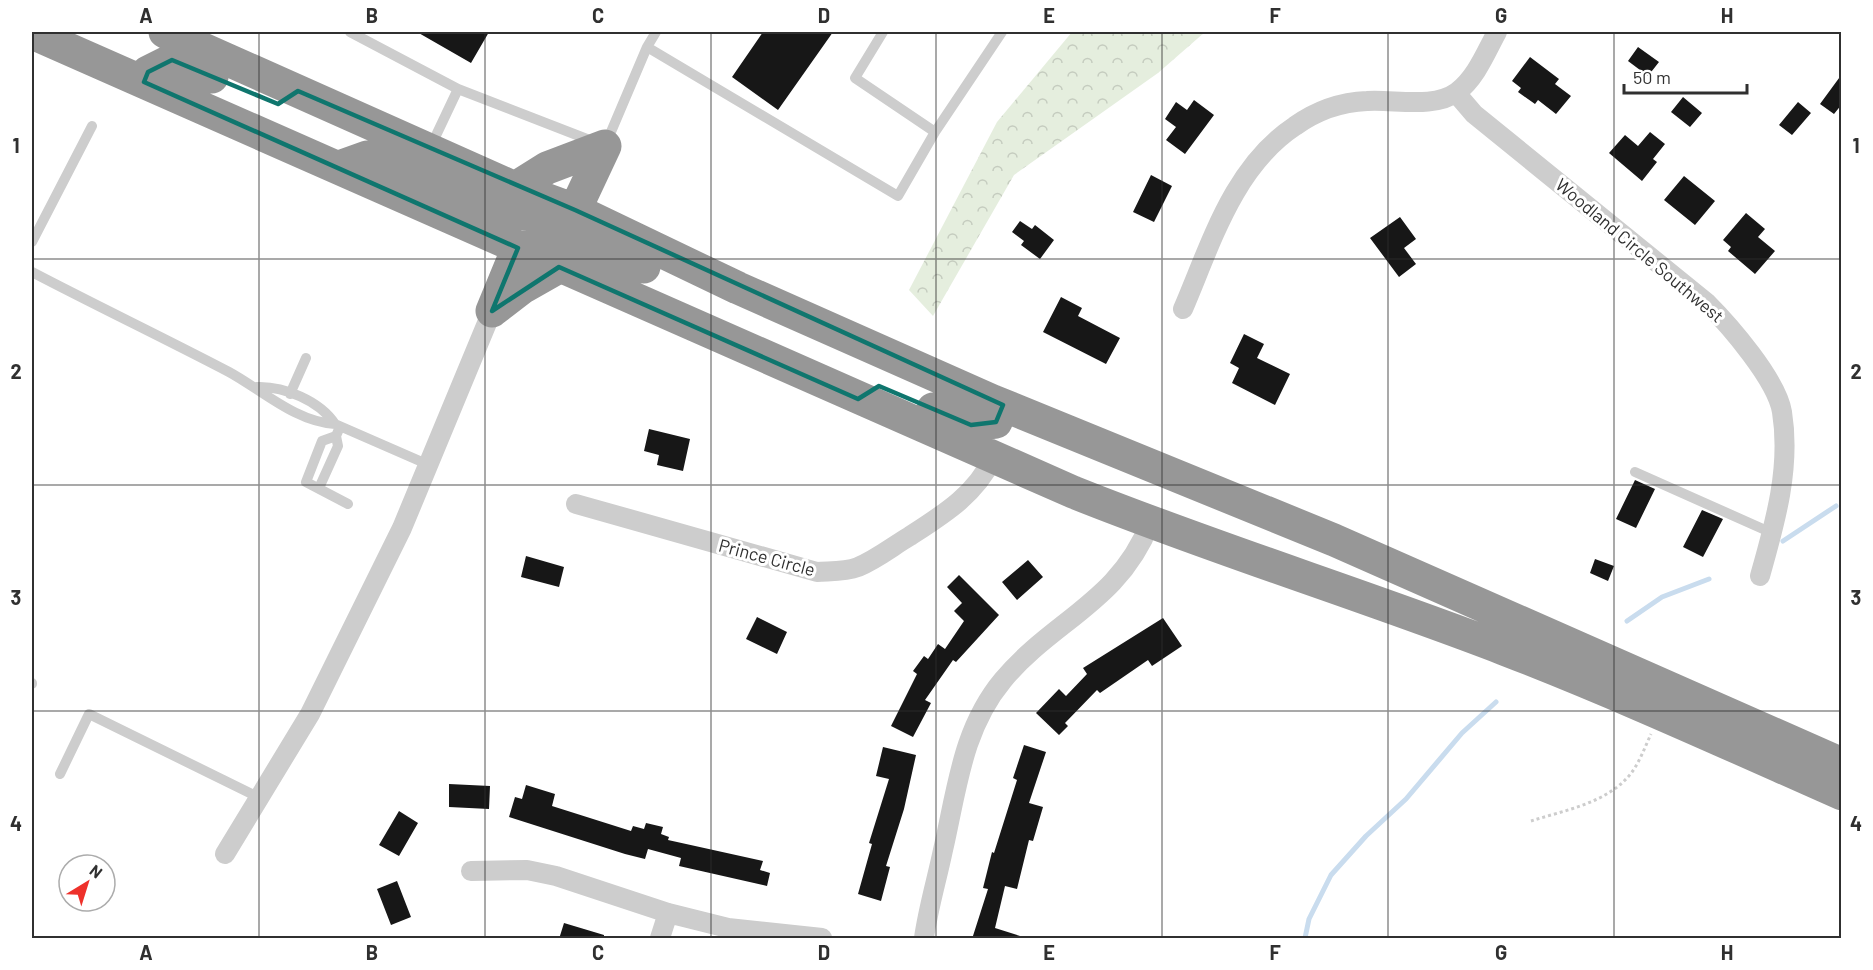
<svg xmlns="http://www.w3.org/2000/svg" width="1873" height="970" font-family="Barlow,sans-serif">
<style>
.forest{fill:url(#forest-crowns)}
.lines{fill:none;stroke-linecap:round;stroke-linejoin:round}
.stream{stroke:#c9dcee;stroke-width:5}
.building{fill:#171717}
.path{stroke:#cdcdcd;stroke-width:3;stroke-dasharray:3 3;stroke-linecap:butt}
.lane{stroke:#cdcdcd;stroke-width:10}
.street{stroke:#cdcdcd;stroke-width:20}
.highway{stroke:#979797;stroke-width:33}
.marked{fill:none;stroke:#0f766e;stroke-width:4.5;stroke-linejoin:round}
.grid{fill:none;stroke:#303030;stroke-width:1.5;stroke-opacity:0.55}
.labels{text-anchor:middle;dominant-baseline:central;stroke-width:6;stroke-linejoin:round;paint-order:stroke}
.street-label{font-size:18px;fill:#303030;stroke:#fff}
.neatline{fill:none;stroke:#303030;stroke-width:2}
.grid-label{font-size:20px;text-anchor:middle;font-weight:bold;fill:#303030}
</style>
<defs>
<pattern id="forest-crowns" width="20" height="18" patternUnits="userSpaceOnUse" patternTransform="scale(1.5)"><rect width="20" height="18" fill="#e5eede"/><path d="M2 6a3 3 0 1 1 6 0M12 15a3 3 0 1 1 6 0" fill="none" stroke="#c5ccbf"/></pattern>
</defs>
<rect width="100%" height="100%" fill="#fff"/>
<path class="forest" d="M1072,32H1205L1158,73L1014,175L933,316L909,290L997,122Z"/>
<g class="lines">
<path class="stream" d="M1783,541L1836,506
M1627,621L1662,597L1709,579
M1305,938L1309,919L1331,875L1366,836L1406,799L1462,733L1496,702"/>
</g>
<path class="building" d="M417,32H489L471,63Z
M763,32H833L778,110L732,77Z
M1638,47L1659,62L1648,76L1628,61Z
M1530,57L1559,79L1555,84L1571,96L1556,114L1538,100L1535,104L1518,92L1521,88L1512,81Z
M1842,74V104L1834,114L1820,104Z
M1683,97L1702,113L1690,127L1671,112Z
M1194,100L1214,115L1185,154L1166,140L1176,127L1165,119L1176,102L1187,110Z
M1798,102L1811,113L1792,135L1779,125Z
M1650,132L1665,144L1653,159L1657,162L1642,181L1609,153L1625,135L1638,146Z
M1151,175L1172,186L1154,222L1133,212Z
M1684,176L1715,201L1695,225L1664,200Z
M1746,213L1765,229L1758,237L1775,251L1755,274L1728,251L1731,247L1723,240Z
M1400,217L1416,239L1404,248L1416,264L1399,277L1370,238Z
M1020,221L1032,229L1035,225L1054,240L1040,259L1021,245L1024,241L1012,232Z
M1061,297L1082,308L1078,316L1120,338L1106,364L1043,332Z
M1244,334L1264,344L1257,358L1290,374L1275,405L1232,383L1239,368L1230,363Z
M649,429L690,439L683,471L657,465L659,455L644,451Z
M1635,480L1655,489L1636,528L1616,519Z
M1702,510L1723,519L1703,557L1683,547Z
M526,556L564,567L559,587L521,577Z
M1595,559L1614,566L1608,581L1590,573Z
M1028,560L1043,577L1017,600L1002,582Z
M959,575L999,615L956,662L953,660L925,700L931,703L913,737L891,726L917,674L913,671L924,656L928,659L938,644L945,649L964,621L954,611L962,603L947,587Z
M757,617L787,632L777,654L746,639Z
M1163,618L1182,646L1152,666L1148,660L1100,693L1097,690L1065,723L1068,726L1059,735L1036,713L1059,689L1066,696L1087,674L1083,668Z
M1024,745L1046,752L1029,803L1043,807L1033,841L1029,840L1017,889L1005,886L995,928L1020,936L1019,939H972L988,889L983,888L992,852L994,853L1017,780L1013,778Z
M883,747L916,755L904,809L886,866L890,867L881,901L858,894L872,844L869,843L889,779L876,776Z
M449,784L490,786L489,809L449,807Z
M526,785L555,794L552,806L631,831L633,826L644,829L646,823L663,827L661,834L669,837L668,840L763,861L760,870L770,873L767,886L679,866L681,858L648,849L645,859L625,854L509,817L515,797L522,799Z
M399,811L418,823L399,856L379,845Z
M397,881L411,917L391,925L377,889Z
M564,923L604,935V939H559Z"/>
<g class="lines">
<path class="path" d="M1531,821C1565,810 1609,803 1632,772C1640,761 1645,747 1651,734"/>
<path class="lane" d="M350,32L458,89L605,146L647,47L656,32
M883,32L855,78L935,132
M647,47L898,196L935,132L1002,32
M431,146L458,89
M32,242L92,126
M32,272C97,306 164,338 229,372C262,390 296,422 335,424L429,465
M257,387C284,386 320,401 335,424
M290,394L306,358
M336,436L322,441L306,482L348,504
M1635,472L1772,533
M319,488L338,446L336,436L339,429
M32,683V684
M60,774L89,714L258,797"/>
<path class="street" d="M1456,93L1474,114L1707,303C1729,325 1777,380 1782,412C1791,468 1775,523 1760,576
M1183,309C1211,244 1233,167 1295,126C1316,111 1342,102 1367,101C1394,99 1434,109 1457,92C1476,78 1486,52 1497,32
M576,504L817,572C831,571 845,572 858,567C877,559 893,546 910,536C944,514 975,495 993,458
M225,854L310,714L402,528L492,311
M471,871L527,870L556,876L668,913L728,928L822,938
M660,938L668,913
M924,938C928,909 937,879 943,850C957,790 962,729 1003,680C1053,620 1119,602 1150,523"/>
<path class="highway" d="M165,32L515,188L575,210L738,288L993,401L1334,540L1842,764
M32,33L1073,492C1215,549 1361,594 1504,649C1618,693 1729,744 1842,794
M144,82L148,72L172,60L212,77
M339,167L367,157L523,214L543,215L575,210L605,146
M515,188L547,168L605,146
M492,311L518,248L565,240L597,247L644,267
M492,311L522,288L559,267
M933,409L971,425L996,422L1003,405"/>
</g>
<path class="marked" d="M172,60L278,104L298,91L575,210L1003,405L996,422L971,425L879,386L858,399L559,267L492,311L518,248L144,82L148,72Z"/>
<path class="grid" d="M259,32V938M485,32V938M711,32V938M936,32V938M1162,32V938M1388,32V938M1614,32V938M32,259H1842M32,485H1842M32,711H1842"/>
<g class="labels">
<g class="street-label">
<text transform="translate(1640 250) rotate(40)">Woodland Circle Southwest</text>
<text transform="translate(767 557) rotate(15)">Prince Circle</text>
</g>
</g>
<rect width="1873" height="970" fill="none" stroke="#ffffff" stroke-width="66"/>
<g transform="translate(87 883) rotate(38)"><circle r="28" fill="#ffffff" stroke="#acacac" stroke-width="1.5"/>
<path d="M0-4.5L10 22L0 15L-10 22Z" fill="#ee312b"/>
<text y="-9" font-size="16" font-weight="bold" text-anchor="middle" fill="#303030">N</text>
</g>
<path d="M1624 84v9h123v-9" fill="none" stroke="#303030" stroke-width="3"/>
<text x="1633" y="84" font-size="18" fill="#303030" stroke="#ffffff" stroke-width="4.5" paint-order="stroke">50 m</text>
<rect x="33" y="33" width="1807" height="904" class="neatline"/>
<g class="grid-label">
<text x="146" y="23">A</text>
<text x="372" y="23">B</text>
<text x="598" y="23">C</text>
<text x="824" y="23">D</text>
<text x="1049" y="23">E</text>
<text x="1275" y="23">F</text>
<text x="1501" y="23">G</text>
<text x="1727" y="23">H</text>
<text x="16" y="153">1</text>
<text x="1856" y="153">1</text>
<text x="16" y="379">2</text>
<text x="1856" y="379">2</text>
<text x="16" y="605">3</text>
<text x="1856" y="605">3</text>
<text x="16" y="831">4</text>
<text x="1856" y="831">4</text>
<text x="146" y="960">A</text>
<text x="372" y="960">B</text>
<text x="598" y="960">C</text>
<text x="824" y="960">D</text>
<text x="1049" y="960">E</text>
<text x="1275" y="960">F</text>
<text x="1501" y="960">G</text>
<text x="1727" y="960">H</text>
</g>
</svg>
